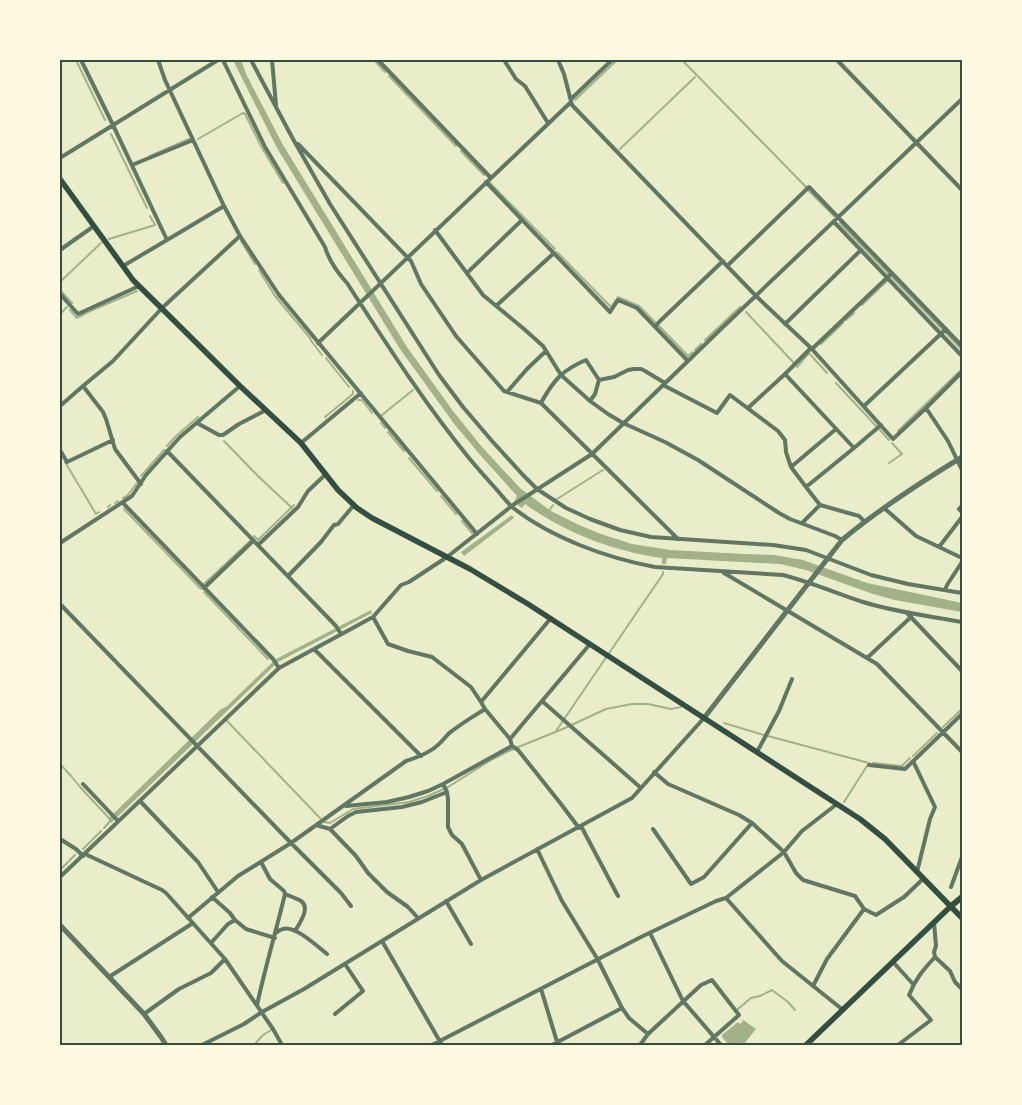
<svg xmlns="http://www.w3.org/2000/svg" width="1022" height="1105" font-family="'Nunito Sans',sans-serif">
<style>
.water{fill:#a3b18a}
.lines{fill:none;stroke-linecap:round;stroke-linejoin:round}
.stream{stroke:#a3b18a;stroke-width:2}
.minor{stroke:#617663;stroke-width:4}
.tertiary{stroke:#617663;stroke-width:5}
.secondary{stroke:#344e41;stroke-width:5.5}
.primary{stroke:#344e41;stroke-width:6}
.neatline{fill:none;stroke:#344e41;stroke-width:2}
</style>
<rect width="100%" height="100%" fill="#e9edc9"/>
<path class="water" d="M233,60H241L247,76L283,145L407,347L453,411L482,447L521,489L551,511L579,525L601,534L632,544L670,550L744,554L774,555L803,560L867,583L962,603V612L895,600L873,594L806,570L780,564L667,558L666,564H662V558C612,551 566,533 525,504L522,508L514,502L517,496L482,457L455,425L400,349L277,148Z
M512,515L514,518L464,556L461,552Z
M371,610L372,613L278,662L111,823L108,819L220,710L227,706L276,659Z
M742,1019L756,1029L743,1045H729L722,1037V1035L738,1022L740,1024L743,1021Z"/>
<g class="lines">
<path class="stream" d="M76,60L105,120
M374,60L385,72
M682,60L806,187
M389,76L456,146
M575,100L617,60
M111,134L147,208
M198,139L243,113L245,114L262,148L283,183
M620,149L695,77
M461,151L484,175
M150,156L189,139
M490,183L555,249
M809,191L834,216
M840,223L888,273
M109,239L155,225L150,216
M241,241L255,264
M557,252L610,306L611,307L618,297L639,306L656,323
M259,270L275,296L310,338L312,342L322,355
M891,276L943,330
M60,282L101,243
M60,290L72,303
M862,305L888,280
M70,310L77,318L88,312L137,291
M746,312L794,363
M60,314L67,307
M846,320L854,313
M659,326L688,356L693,352
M945,332L962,350
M705,340L740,307
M821,344L843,323
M695,350L701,344
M326,358L349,387
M797,367L809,353L827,373
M836,383L876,426
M358,400H362L372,413
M382,415L413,390
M325,417L353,394V391
M381,423L385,428
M880,430L889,440
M898,431L962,369
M388,432L404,451
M224,441L258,476L292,508
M167,446L176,436L198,417
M409,458L437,491
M65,462L96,514L99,512
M889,463L902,454L892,443
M141,476L164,450
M441,496L456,514
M123,498L127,496L137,483
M557,499L603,470
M115,503L118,501
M108,507L110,505
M124,509L201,589
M549,511L553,505
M462,521L472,533
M254,536L258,540L294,505
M204,584L250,541
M204,592L268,659
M227,721L320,818
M724,723L764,735
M943,727L962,709
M556,731L663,574V572
M768,736L869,763
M913,756L937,733
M873,763L902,766L910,758
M60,764L72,777L80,787L109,818
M844,802L867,766
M324,822L330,823L353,809L409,802L428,796L448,787L491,760L511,750L565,728L606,709L632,704H648L671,709L681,707
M104,828L111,820
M83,849L101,831
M60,870L75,855
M738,1009L751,998L760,996L772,990L788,1002L795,1010
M254,1045L263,1035L271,1030"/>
<path class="minor" d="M81,60L113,125L167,240L123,266
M158,60L165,80L224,206L240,236L279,295L477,534
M223,60L265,147L325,247C329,261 337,272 347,283C386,343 424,403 469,458C478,469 488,480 497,490C502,496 507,502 512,507C551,538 607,558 655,567L783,575C810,582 836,593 863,602C895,612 929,616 962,622
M251,60L293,139L330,204L439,375L463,407L492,441L523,475L537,489L566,508L590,519L620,530L651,537L773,545L806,550L871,575L908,584L962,593
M272,60L276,105
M378,60L491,178
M504,60L516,79L525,86L548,123
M558,60L564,74L572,105L756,296L811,348L893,439L926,408L948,441L962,470
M837,60L962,190
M571,99L612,60
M298,144L411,261L421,284L456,336L504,391L541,403L678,539
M60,158L218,60
M132,165L193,140
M486,182L610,312L618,300L637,308L688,361
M834,222L962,356
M435,230L483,295L524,329L543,346L561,375L590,401L608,414L623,423L665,442L698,460L779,513L790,519L835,536L842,540
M167,240L224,206
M60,250L94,226
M727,266L809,187L962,346
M467,273L522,220
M60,294L78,314L139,286
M496,306L554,253
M785,324L861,250
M655,327L659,322L723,261
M318,343L571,102
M812,349L892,273
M785,374L854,448L806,487L820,505L802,523
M663,385L717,413L730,395L778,431L785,440L786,452L791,467
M83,386L103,412L106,419L115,449L141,484
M507,392L527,369L546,351
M590,401L595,394L599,380L614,377L628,370L634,369H641L645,371L665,383
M541,403C553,381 562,370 586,360L599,380
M60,406L83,386L113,361L162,308L240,236
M864,406L946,329
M748,408L785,374L811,348
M926,408L962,372
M197,423L219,435H223L239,424L266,410
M301,443L361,393
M854,448L881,425
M60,450L67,462L113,440
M167,451L336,626L341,634
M806,487L791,467L836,429
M123,503L273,659L279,668
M820,505L859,516L865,522
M962,506L959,509L962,512
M884,508L916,536L962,558
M60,543L132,496L146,475L180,437L240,386
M258,545L298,507L308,491L326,474
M939,547L962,517
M724,573L877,664L962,752
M288,576L321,542L334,525L338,524L354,505
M204,588L253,541
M945,590L947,585L962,562
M60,604L291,843L341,893L351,906
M907,613L962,671
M373,617L388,644L408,651L432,657L471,687L481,702
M551,618L481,702L485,709L510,739L512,746L518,750L561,804L579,828
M314,649L421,756
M867,658L911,617
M542,701L641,788
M510,739L590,644
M757,752L779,711L792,679
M913,761L935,807L930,819L917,872
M869,765L905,769L962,714
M654,772L668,784L739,815L752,823L784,852L796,873L803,880L855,896L864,909L876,915L904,897L923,879
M83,784L118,821
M443,784L447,792L448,799V827L452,835L462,844L481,880
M140,801L198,862L218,892
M346,806L387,802L409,797L428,791L443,784L512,746
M316,825L330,829L356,856L368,873L387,892L408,907L418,918
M581,826L618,896
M330,829L348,816L356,812L402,807L422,802L447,792
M653,829L691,884L704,877L752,823
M60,839L76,849L83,856
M537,849L562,901L598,960L622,1008L552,1045
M85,854L162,890L166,893L225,959L273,1029L282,1045
M60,877L279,668L373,617L401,585L409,582L447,557L513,505L592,454L722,328L962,99
M951,887L962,857
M285,894C290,896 296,898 301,901C311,908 299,924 295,931
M212,897L230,913L235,920L246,929L275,938
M726,898L782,961L843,1010
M446,901L471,944
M188,918L238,876L291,843L406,761C419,757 432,752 441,742C445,738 447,734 452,731C462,723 474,716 485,709
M934,922L936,946L934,952L935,957L950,971L955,982L962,989
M276,933C276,932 282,929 283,929C295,925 318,947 327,954
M650,933L683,1001L721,1045
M382,941L442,1045
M211,943L228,924L235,920
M893,962L913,984
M109,977L193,923
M813,986L827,959L864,909
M541,989L558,1045
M257,1005C265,968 276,931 285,894L284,891L270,879L261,862
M622,1008L629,1018L648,1034
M144,1014L179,989L211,973L225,959
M335,1014L363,991L345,964
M202,1045L244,1024L262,1012L304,989L481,880L632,798L704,718
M432,1045L641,937L716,901L726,898L784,852L802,831L837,804
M640,1045L648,1034L701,985L712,980L739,1015L705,1045
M898,1045L931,1020L909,995C915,979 924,969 935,957"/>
<path class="tertiary" d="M704,718L842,540C879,509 921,482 962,457
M60,925L144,1014L161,1037L166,1045"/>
<path class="secondary" d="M60,179L133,280L240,386L301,443L338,490L357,508L372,518L470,569L528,604L704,718L860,819L885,839L962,918
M806,1045L950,907"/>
<path class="primary" d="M950,907L962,897"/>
</g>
<rect width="1022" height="1105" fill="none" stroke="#fefae0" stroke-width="122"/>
<rect x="61" y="61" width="900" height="983" class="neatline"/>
</svg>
